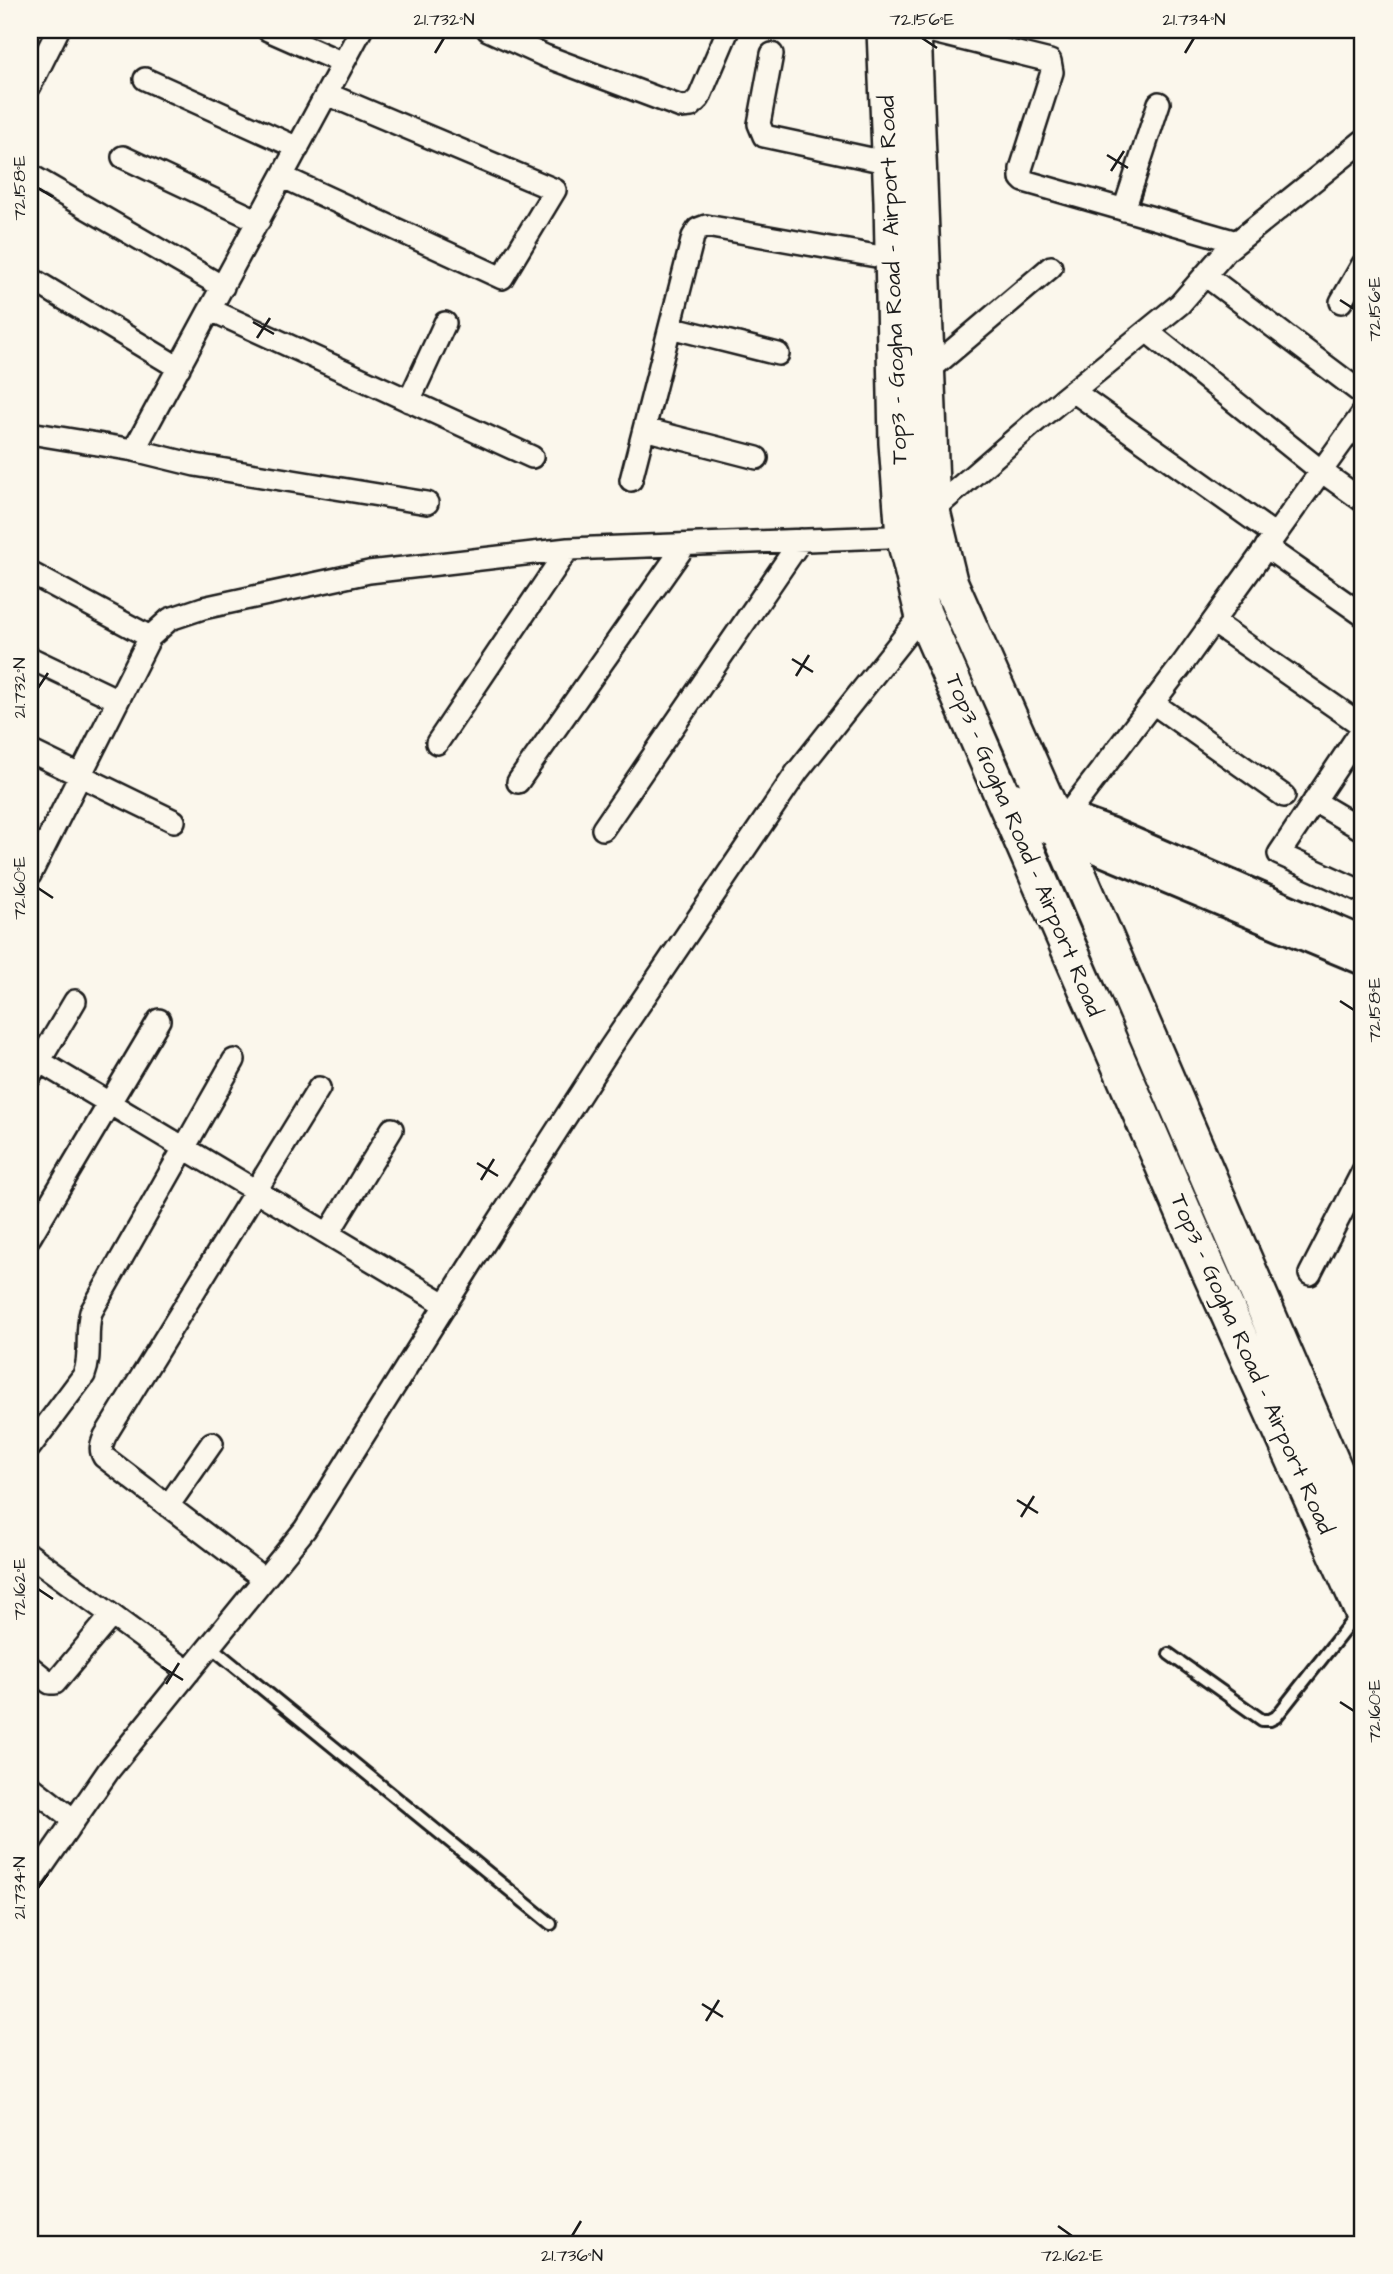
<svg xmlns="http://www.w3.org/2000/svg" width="1393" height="2274" font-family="'Architects Daughter',sans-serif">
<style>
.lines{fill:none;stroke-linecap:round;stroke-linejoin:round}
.service-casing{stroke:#1c1c1c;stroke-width:16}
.minor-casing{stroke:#1c1c1c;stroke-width:26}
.tertiary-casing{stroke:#1c1c1c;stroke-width:32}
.primary-casing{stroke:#1c1c1c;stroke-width:40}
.service{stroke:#fbf7ec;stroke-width:10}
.minor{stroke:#fbf7ec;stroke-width:21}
.tertiary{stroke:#fbf7ec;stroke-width:26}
.primary{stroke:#fbf7ec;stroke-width:35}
.ticks{fill:none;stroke:#1c1c1c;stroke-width:2.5}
.labels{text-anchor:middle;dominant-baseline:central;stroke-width:5;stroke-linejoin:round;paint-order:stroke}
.street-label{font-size:23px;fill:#1c1c1c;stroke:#fbf7ec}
.neatline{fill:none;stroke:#1c1c1c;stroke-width:2.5}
.ticks-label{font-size:18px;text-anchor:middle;fill:#1c1c1c}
</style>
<rect width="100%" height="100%" fill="#fbf7ec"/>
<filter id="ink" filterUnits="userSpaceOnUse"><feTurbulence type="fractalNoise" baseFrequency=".0143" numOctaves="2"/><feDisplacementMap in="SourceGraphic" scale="14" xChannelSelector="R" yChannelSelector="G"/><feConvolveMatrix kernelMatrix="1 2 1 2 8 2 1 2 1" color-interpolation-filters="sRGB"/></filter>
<g filter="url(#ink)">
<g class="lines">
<g class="service-casing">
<path id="service" d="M210,1646L551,1924
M1169,1654L1262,1720H1270L1276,1717L1358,1613"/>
</g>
<g class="minor-casing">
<path id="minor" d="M268,30L343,63
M488,30L545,56L681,107L691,106L699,98L728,30
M925,30L1050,61L1052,72L1021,169V178L1024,181L1237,242
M772,54L759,124L764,136L890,163
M145,79L298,148
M30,86L58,30
M123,157L259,221
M30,175L223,287
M283,177L502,278L555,190L327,94
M1124,210L1159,103
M1205,275L1363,394
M30,278L179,368
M1341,302L1363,264
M211,310L532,457
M670,327L778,354
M1148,332L1321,471L1363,501
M926,373L1051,267
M1073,391L1275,535
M409,401L445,323
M644,429L757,458
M30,433L134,450L195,465L427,503
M134,450L361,30
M631,480L693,237L698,229L706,226L893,259
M932,511L1036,421L1180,304L1227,250L1363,141
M1266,547L1363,615
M32,574L150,637
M1213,622L1363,726
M30,658L118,700
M1153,703L1284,796
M1363,728L1279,854L1363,892
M437,743L568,549
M30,751L174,821
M518,782L685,545
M1314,801L1363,830
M1067,815L1181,666L1363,413
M603,829L801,540
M30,875L150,637L170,619L203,608L369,572L568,549L915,536
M39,1061L445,1304
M30,1077L75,1001
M328,1234L392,1129
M30,1237L159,1020
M1310,1274L1363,1171
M30,1447L84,1375C92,1355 85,1333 91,1312L234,1060
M168,1506L212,1443
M30,1555L189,1672
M264,1579L104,1457C99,1449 102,1444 105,1436L319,1088
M30,1667L50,1683H55L112,1615
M30,1786L74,1820
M30,1884L109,1770L305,1529L471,1264L610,1048L797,772L928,607"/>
</g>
<g class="tertiary-casing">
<path id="tertiary" d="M1000,791L1109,831L1363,941
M1012,818L1059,834L1363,961"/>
</g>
<g class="primary-casing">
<path id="primary" d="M885,30L892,201L897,443L904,536L923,613L1208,1268L1363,1612
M913,30L932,511L949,581L1050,809L1363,1536"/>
</g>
<use href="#service" class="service"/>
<use href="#minor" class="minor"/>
<use href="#tertiary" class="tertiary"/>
<use href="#primary" class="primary"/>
</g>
</g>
<path class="ticks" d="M922,38L937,48M435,53L444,38M1185,53L1194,38M1107,155L1128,168M1111,171L1124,151M38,188L53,197M1340,300L1354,309M253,322L274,334M257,338L270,318M792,659L813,672M796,676L809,655M38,688L48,673M38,888L53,898M1340,1001L1354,1010M477,1163L498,1176M481,1180L494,1159M1017,1500L1038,1513M1021,1517L1034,1496M38,1589L53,1599M162,1667L183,1680M166,1684L179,1663M1340,1702L1354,1711M38,1888L48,1874M702,2004L723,2017M706,2021L719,2000M1058,2226L1072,2236M572,2236L581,2221"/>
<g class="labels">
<g class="street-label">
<text transform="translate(893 280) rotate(-92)">Top3 - Gogha Road - Airport Road</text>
<text transform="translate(1024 845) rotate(67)">Top3 - Gogha Road - Airport Road</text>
<text transform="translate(1252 1364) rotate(66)">Top3 - Gogha Road - Airport Road</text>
</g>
</g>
<rect width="1393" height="2274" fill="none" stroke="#fbf7ec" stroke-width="77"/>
<rect x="38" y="38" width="1316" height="2198" class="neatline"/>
<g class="ticks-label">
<text x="444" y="25">21.732°N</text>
<text x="922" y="25">72.156°E</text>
<text x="1194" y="25">21.734°N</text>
<text transform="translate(19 188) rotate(-90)" y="6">72.158°E</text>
<text transform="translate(1374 309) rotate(-90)" y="6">72.156°E</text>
<text transform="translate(19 688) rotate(-90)" y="6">21.732°N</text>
<text transform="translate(19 888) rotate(-90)" y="6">72.160°E</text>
<text transform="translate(1374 1010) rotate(-90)" y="6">72.158°E</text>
<text transform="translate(19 1589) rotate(-90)" y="6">72.162°E</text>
<text transform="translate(1374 1711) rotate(-90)" y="6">72.160°E</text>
<text transform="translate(19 1888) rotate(-90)" y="6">21.734°N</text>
<text x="572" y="2261">21.736°N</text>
<text x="1072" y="2261">72.162°E</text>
</g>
</svg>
